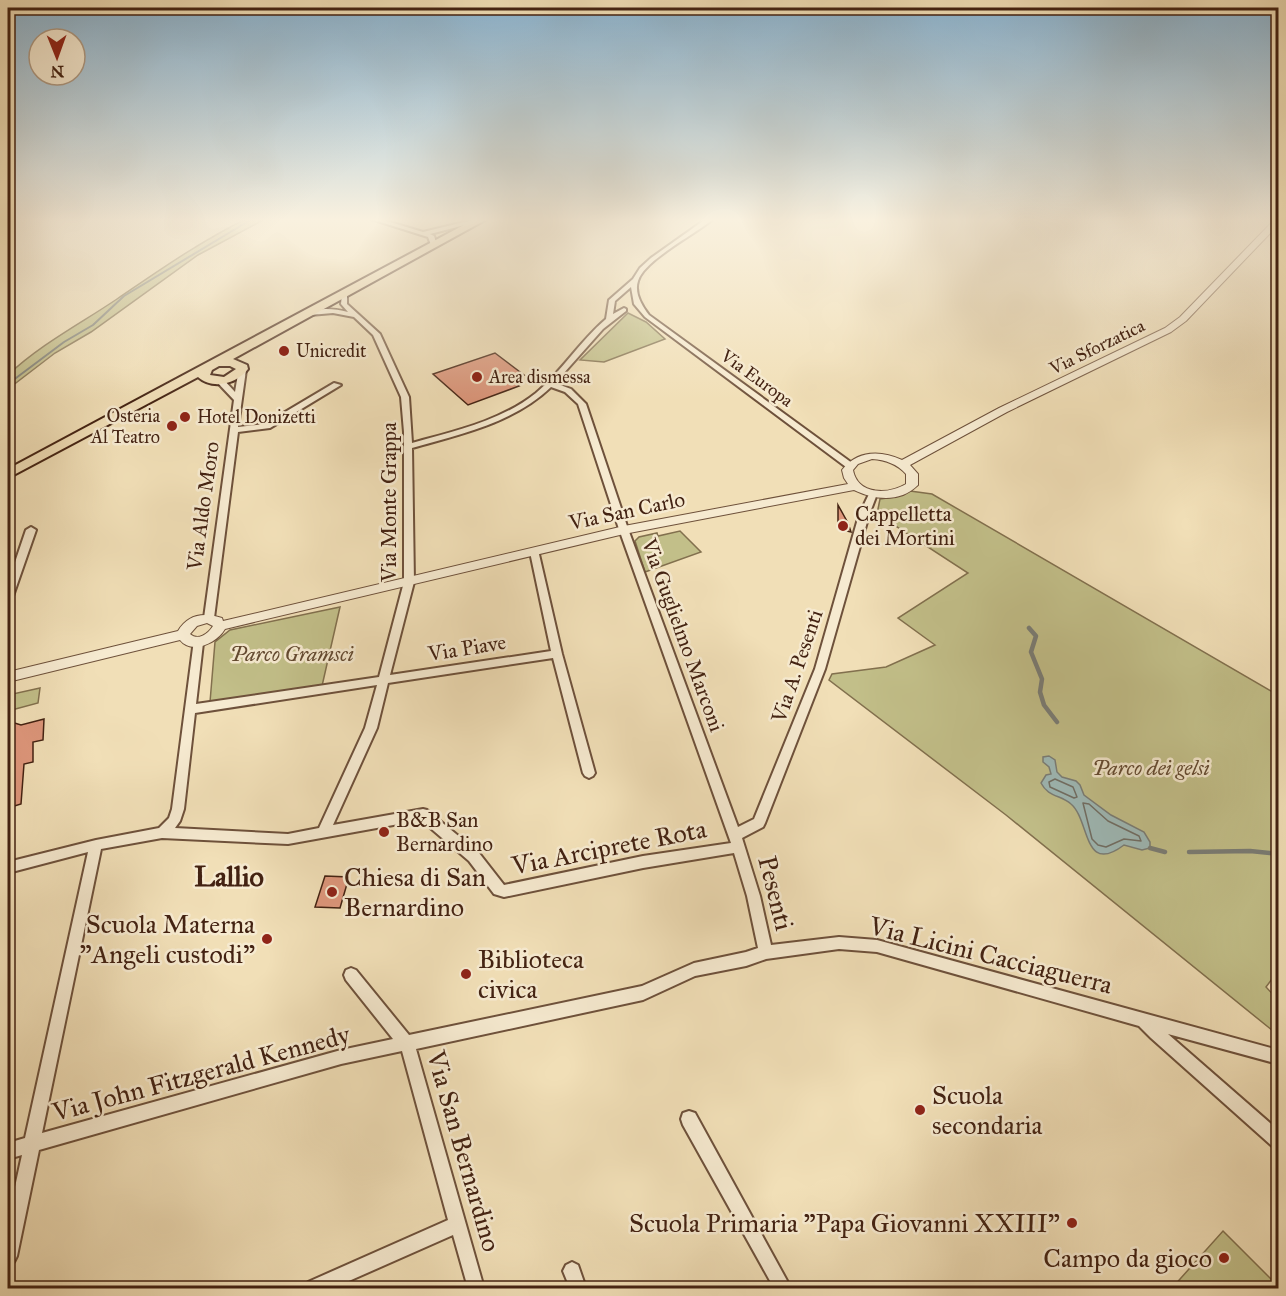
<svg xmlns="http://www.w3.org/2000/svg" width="1286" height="1296" font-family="'IM FELL Great Primer',serif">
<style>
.green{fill:#c2bf89;stroke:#82704e;stroke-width:1.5}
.water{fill:#9ebab8;stroke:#7a7d76;stroke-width:1.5}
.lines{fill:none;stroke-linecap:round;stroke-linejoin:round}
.shore{stroke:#706e65;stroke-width:1.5}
.stream-far1{stroke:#7a7d76;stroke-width:2}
.stream{stroke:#7a7d76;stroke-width:4.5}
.building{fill:#de977c;stroke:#432212;stroke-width:1.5}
.minor-casing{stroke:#6e513b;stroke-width:4}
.tertiary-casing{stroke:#6e513b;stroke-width:2}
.primary-casing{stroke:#432212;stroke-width:4}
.minor{fill:#f6ead0;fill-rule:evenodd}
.tertiary{fill:#f6ead0;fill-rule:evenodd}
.primary{fill:#f1dfb7;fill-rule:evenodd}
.poi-dot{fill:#8f2418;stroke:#f6ead0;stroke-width:2}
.labels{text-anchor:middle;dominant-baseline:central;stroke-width:5;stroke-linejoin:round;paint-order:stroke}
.far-street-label{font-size:18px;fill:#432212;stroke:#f6ead0}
.far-poi-label{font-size:18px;fill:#432212;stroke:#f6ead0;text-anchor:start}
.street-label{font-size:21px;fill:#432212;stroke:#f6ead0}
.poi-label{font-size:21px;fill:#432212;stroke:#f6ead0;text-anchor:start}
.park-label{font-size:21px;font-style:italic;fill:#634930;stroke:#f6ead0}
.near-street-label{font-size:26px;fill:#432212;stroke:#f6ead0}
.near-poi-label{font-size:26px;fill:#432212;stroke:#f6ead0;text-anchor:start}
.near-quarter-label{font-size:28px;font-weight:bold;fill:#432212;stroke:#f6ead0}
</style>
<rect width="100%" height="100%" fill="#f1dfb7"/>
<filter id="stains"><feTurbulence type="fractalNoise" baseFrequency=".00333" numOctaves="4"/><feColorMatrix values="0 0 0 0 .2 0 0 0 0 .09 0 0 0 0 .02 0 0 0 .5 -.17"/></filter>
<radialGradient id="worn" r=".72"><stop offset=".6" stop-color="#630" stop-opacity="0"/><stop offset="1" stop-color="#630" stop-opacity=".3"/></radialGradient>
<path class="green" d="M246,219H265L198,255L91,332L55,353L8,389V375C41,344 80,324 117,299C158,271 201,241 246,219Z
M628,313L646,322L665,339L604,362L580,360Z
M910,491L932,494L1278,695V971L1266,987L1278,1000V1035L1006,815L829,680L832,674L886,667L935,645L898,618L968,573L877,514L880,499L895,497Z
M680,531L701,552L645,572L635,541L639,537L657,533L658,536Z
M340,607L322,686L210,702L215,642L230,630Z
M40,688L38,703L8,711V695Z
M1223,1231L1278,1286V1288H1172Z"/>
<path class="water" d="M1049,756L1055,760L1057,772L1062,777L1076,781L1080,785L1084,795L1111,815L1144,832L1150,842V848L1142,850L1124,845C1083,876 1090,820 1071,804C1061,795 1048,797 1041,783L1046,775L1051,774L1049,767L1043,762V757Z"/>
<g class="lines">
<path class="shore" d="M1055,779L1073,787L1077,797L1074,798L1050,787L1049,782Z
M1083,803L1089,804L1108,821L1139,836L1141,841L1124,839L1106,847L1098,845L1092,839Z"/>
<path class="stream-far1" d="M8,384L64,342L93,325L124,296L252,219"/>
<path class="stream" d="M1029,628L1036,636L1031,652L1042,679L1040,692L1044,705L1057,722
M1150,848L1165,852
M1189,852L1250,851L1278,854"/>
</g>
<path class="building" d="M495,353L524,375L511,380L519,386L468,405L433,374Z
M838,505L848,523L851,532L838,529Z
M44,719L43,740L33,742V762L24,764L21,804L8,808V721L21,725Z
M325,876L349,877L340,908L315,907Z"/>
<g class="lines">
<g class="minor-casing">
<path id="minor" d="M371,219H380L423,232L477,219L480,221L430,234L434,236L437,245L434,247L431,245L428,237Z
M706,219H713C696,234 644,260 638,281C634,293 642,306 649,315L852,463V467H846L645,317L634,304L631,287L615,301L613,314L624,308L626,309V311L603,329L555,383L571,389L586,404L628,529L738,827L754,819L815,669L859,515L870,492L873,491L877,494L869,515L825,669L765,823L763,827L742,838L760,896L771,945L839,937L877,940L1278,1050V1064L1168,1034L1278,1130V1148L1272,1146L1151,1038L1139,1026L877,952L839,949L766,959L746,966L695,976L643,1000L416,1049L484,1288H468L453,1235L333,1288H305L308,1282L448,1220L402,1051L341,1064L39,1150L17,1256L14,1262L8,1264V1219L22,1155L8,1159V1143L25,1138L88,852L8,873V862L96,840L159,828L169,818L172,809L194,640H202L203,643L196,704L379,677L404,582V432L401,397L373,335L354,317L333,313L310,315L307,313C319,307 335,309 348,312L341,304L342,294L347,293V304L380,334L409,397L412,443C455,431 501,421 536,393C562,371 580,341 606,319L609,300L633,279L640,268L651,258ZM551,387L565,392L578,404L619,529L731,843L643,856L504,885L479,853L427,810L423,809L333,825L377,728L388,683L553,658L583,773L585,776L589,778L593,776L595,773L562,654L538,550H532L530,552L551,651L390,675L414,582L412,448C462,434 513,423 551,387ZM377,685L365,728L319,828L288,834L175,828L180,821L184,809L195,713ZM421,820L469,861L494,894L504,897L643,868L734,853L747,896L758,948L746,952L694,963L642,986L409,1035L356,970L351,968L346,970L344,975L346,980L393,1039L341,1050L42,1133L101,849L162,838L288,844Z
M239,368L246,370L238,427L265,424L334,383L341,385L270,428L238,432L214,618L209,622L204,618L234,400L216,381L223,379L235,392Z
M31,527L36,530L13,596L12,598L8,599V583L26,530Z
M689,1111L695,1113L791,1288H774L683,1125L681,1119L683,1113Z
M572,1262L578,1265L586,1288H570L563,1271L566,1265Z"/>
</g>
<g class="tertiary-casing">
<path id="tertiary" d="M1275,219H1278V225L1186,321L1171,332L1007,412L910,465L918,474V485C900,503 875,500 854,490L624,534L225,629C217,643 192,655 180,640L8,682V672L178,631C188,614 204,612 222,618L223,621L624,526L848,484L844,478L842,470C857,450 881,450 902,460L999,408L1165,328L1180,317ZM872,459C886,460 897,464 906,474V484C889,494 858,496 853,470L858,464ZM207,623L213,626C208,634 198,641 190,634L197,626Z"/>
</g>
<g class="primary-casing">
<path id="primary" d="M475,219H487L233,359L247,365L248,369C237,384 213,390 198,377L8,478V469ZM219,366H230L236,369L224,377L210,375L212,370Z"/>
</g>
<use href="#minor" class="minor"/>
<use href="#tertiary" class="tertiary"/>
<use href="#primary" class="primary"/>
</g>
<linearGradient id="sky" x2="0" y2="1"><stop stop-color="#8ab6d5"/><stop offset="0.55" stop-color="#f9f1df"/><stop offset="1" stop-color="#f9f1df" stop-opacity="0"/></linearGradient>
<rect width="1286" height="400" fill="url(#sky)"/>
<g class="poi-dot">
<circle cx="284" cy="351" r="6"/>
<circle cx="477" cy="377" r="6"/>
<circle cx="185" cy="417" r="6"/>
<circle cx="172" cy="426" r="6"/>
<circle cx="843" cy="526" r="6"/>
<circle cx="384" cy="832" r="6"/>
<circle cx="332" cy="892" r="6"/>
<circle cx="267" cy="939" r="6"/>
<circle cx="466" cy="974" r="6"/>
<circle cx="920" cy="1110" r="6"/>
<circle cx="1072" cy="1223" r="6"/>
<circle cx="1224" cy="1258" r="6"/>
</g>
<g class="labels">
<g class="far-street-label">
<text transform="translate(1097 347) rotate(-26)">Via Sforzatica</text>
<text transform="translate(757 378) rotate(36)">Via Europa</text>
</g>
<g class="far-poi-label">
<text x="296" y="351">Unicredit</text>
<text x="489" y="377">Area dismessa</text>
<text x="160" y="416" text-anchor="end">Osteria<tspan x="160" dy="21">Al Teatro</tspan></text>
<text x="197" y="417">Hotel Donizetti</text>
</g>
<g class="street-label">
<text transform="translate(389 502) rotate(-90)">Via Monte Grappa</text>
<text transform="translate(203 506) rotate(-82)">Via Aldo Moro</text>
<text transform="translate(627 511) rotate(-12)">Via San Carlo</text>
<text transform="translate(683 635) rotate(70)">Via Guglielmo Marconi</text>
<text transform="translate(467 648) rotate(-9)">Via Piave</text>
<text transform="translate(797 666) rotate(-71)">Via A. Pesenti</text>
</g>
<g class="poi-label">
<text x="855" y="514">Cappelletta<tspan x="855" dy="24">dei Mortini</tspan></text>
<text x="396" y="820">B&amp;B San<tspan x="396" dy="24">Bernardino</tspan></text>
</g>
<g class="park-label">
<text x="292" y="654">Parco Gramsci</text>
<text x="1151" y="768">Parco dei gelsi</text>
</g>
<g class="near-street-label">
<text transform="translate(609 847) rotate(-11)">Via Arciprete Rota</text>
<text transform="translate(776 893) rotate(76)">Pesenti</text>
<text transform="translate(991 955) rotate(14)">Via Licini Cacciaguerra</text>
<text transform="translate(201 1073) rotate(-15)">Via John Fitzgerald Kennedy</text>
<text transform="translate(464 1151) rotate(74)">Via San Bernardino</text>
</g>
<g class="near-poi-label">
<text x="344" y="877">Chiesa di San<tspan x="344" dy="30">Bernardino</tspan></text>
<text x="255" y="924" text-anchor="end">Scuola Materna<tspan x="255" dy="30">"Angeli custodi"</tspan></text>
<text x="478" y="959">Biblioteca<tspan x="478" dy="30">civica</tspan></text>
<text x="932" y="1095">Scuola<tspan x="932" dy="30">secondaria</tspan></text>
<text x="1060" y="1223" text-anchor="end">Scuola Primaria "Papa Giovanni XXIII"</text>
<text x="1212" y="1258" text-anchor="end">Campo da gioco</text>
</g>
<g class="near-quarter-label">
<text x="229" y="876">Lallio</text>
</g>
</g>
<rect width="1286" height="1296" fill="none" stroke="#f1dfb7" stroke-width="30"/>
<rect x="9" y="9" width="1268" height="1278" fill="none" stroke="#432212" stroke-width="3"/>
<rect x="15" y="15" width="1256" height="1266" fill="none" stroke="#432212" stroke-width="1.5"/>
<g transform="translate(57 57) rotate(179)"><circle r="28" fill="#f6ead0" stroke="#ae9a84" stroke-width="1.5"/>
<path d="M0-4.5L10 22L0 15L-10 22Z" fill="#8f2418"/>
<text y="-9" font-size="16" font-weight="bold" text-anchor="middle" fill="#432212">N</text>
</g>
<rect width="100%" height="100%" filter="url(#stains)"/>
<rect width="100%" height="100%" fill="url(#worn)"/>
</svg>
